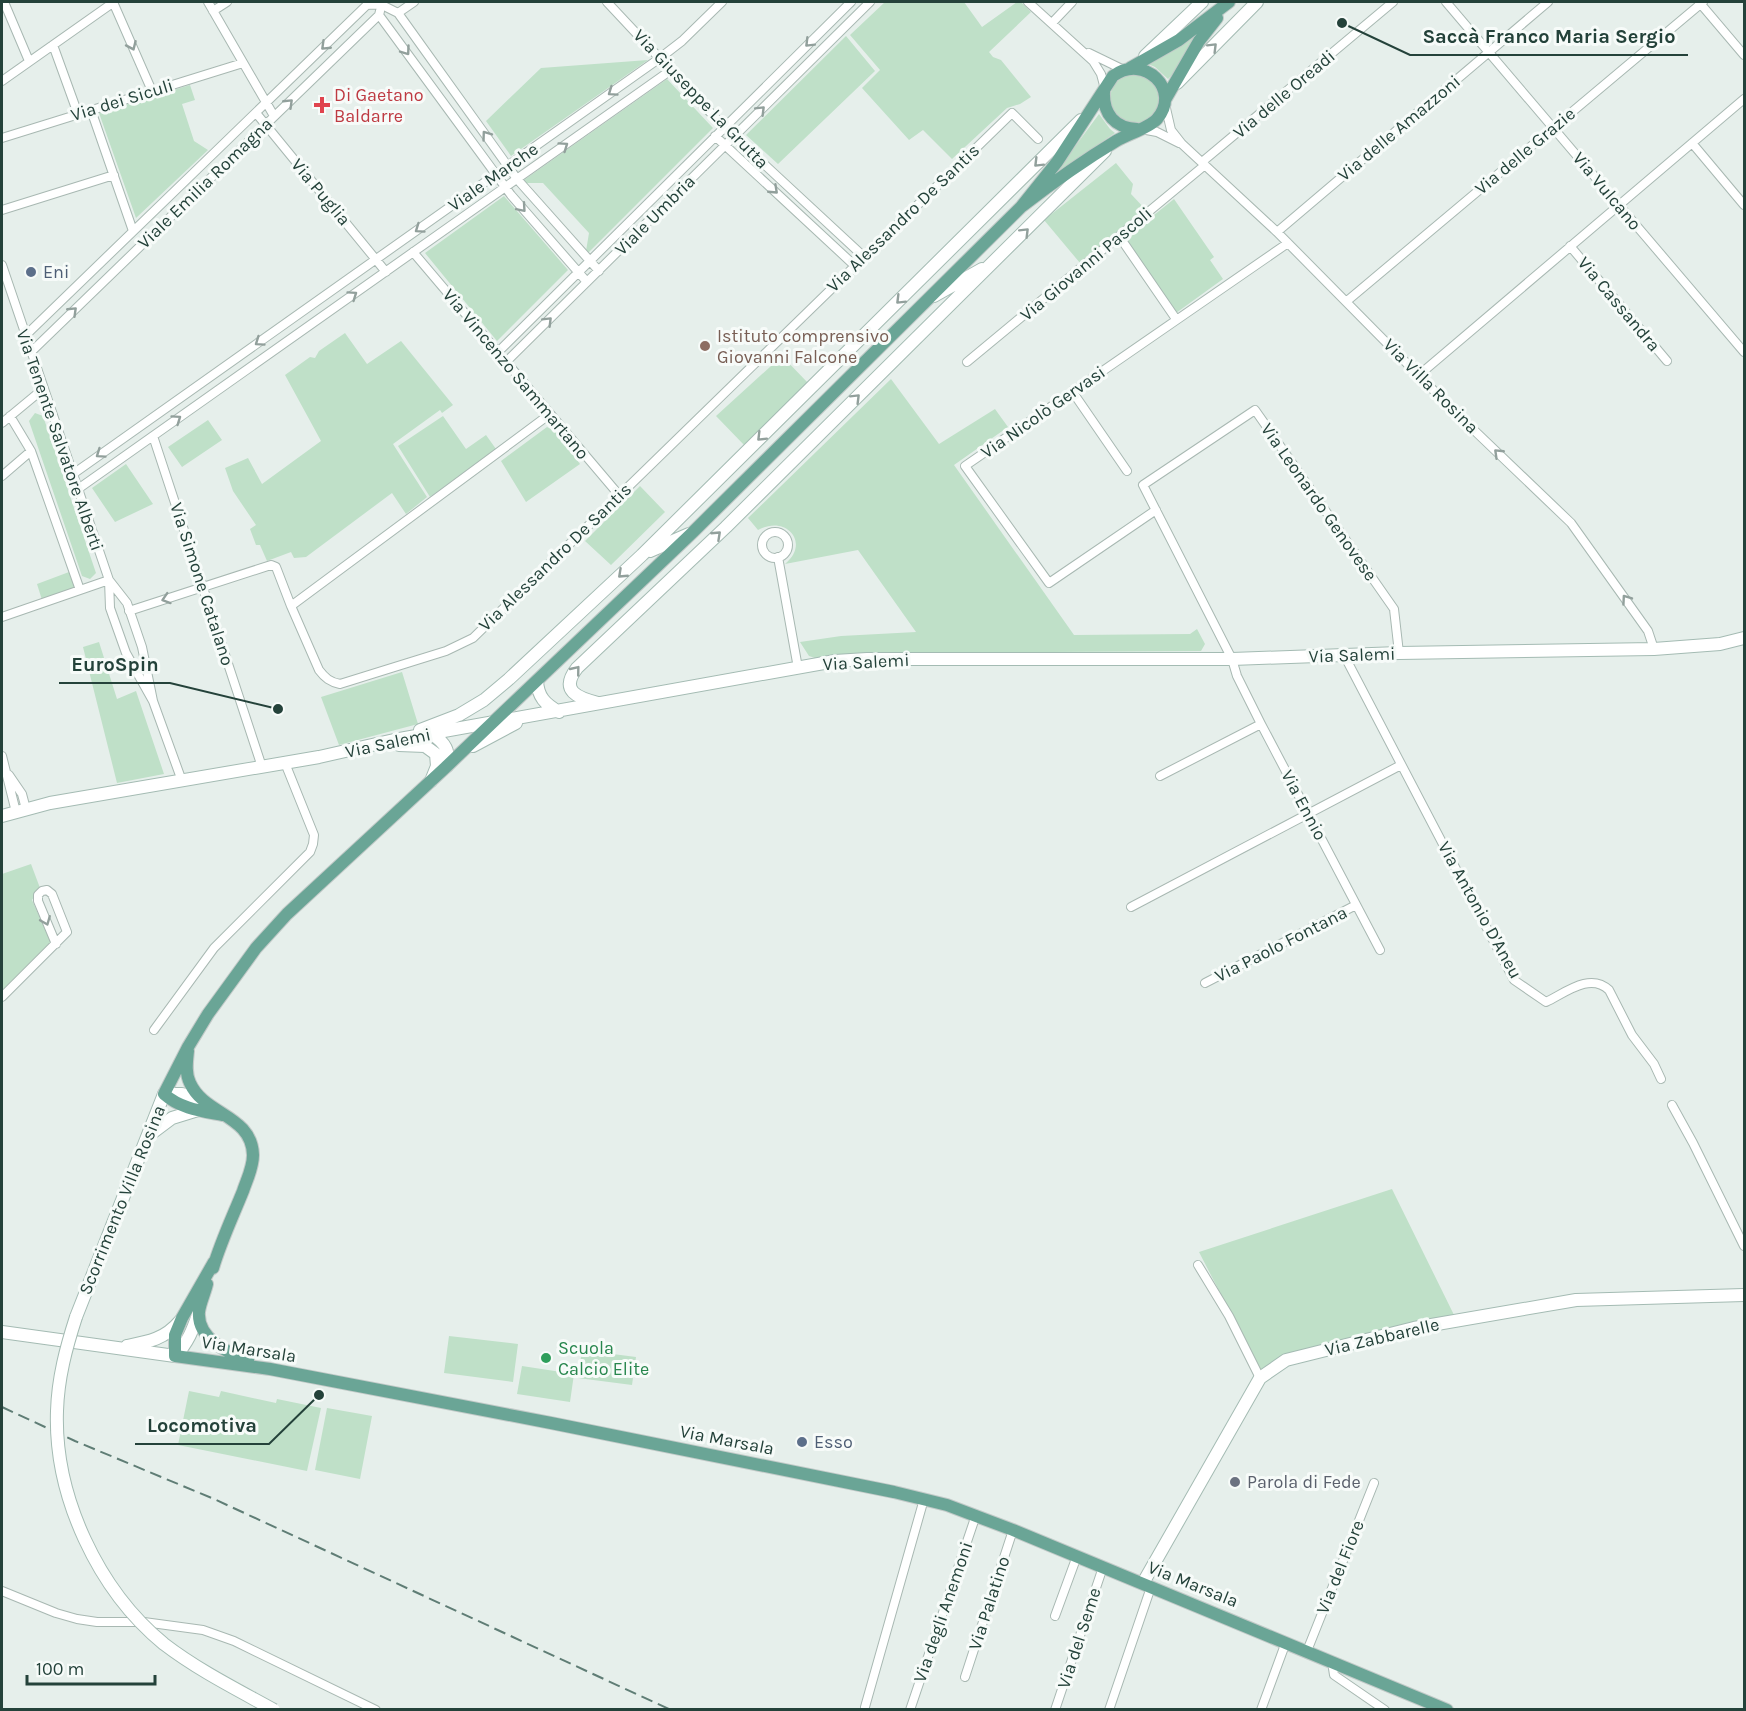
<svg xmlns="http://www.w3.org/2000/svg" width="1746" height="1711" font-family="Karla,sans-serif">
<style>
.green{fill:#bfe0c8}
.lines{fill:none;stroke-linecap:round;stroke-linejoin:round}
.street-casing{stroke:#a8b8b2;stroke-width:10}
.secondary-casing{stroke:#a4bbb3;stroke-width:14}
.primary-casing{stroke:#c2cac8;stroke-width:14}
.street{stroke:#fff;stroke-width:8}
.secondary{stroke:#fff;stroke-width:12}
.primary{stroke:#6aa596;stroke-width:12}
.rail{stroke:#5f7d75;stroke-width:2;stroke-dasharray:12 6;stroke-linecap:butt}
.secondary-bridge-casing{stroke:#a4bbb3;stroke-width:14;stroke-linecap:butt}
.secondary-bridge{stroke:#fff;stroke-width:12}
.oneway{stroke:#92a09c}
.health-dot{fill:#e0444e;stroke:#f7fbf9;stroke-width:2}
.service-dot{fill:#5c6f8a;stroke:#f7fbf9;stroke-width:2}
.education-dot{fill:#8d6e63;stroke:#f7fbf9;stroke-width:2}
.leisure-dot{fill:#2e9e5b;stroke:#f7fbf9;stroke-width:2}
.worship-dot{fill:#6b7280;stroke:#f7fbf9;stroke-width:2}
.labels{text-anchor:middle;dominant-baseline:central;stroke-width:6;stroke-linejoin:round;paint-order:stroke}
.street-label{font-size:18px;fill:#24423a;stroke:#f7fbf9}
.health-label{font-size:18px;fill:#be3a42;stroke:#f7fbf9;text-anchor:start}
.service-label{font-size:18px;fill:#4e5e75;stroke:#f7fbf9;text-anchor:start}
.education-label{font-size:18px;fill:#785e54;stroke:#f7fbf9;text-anchor:start}
.leisure-label{font-size:18px;fill:#27864d;stroke:#f7fbf9;text-anchor:start}
.worship-label{font-size:18px;fill:#5b616d;stroke:#f7fbf9;text-anchor:start}
.leader{fill:none;stroke:#24423a;stroke-width:2}
.callout-dot{fill:#24423a;stroke:#f7fbf9;stroke-width:2}
.callout-label{font-size:20px;text-anchor:middle;font-weight:bold;fill:#24423a;stroke:#f7fbf9;stroke-width:6;stroke-linejoin:round;paint-order:stroke}
</style>
<rect width="100%" height="100%" fill="#e6efeb"/>
<path class="green" d="M885,2H964L982,27L1017,2H1021L1031,12L989,52L993,57L1001,60L1031,97L1020,104L1007,108L952,159L923,130L909,140L862,88L880,70L850,35Z
M1196,34L1197,35L1173,74L1168,79L1155,67L1148,64Z
M846,36L875,71L778,164L746,135Z
M648,60L511,156L486,121L541,68Z
M1110 99a25 25 0 1 1 50 0a25 25 0 1 1-50 0Z
M667,79L713,128L588,253L586,251L589,233L543,183H526L524,180Z
M190,85L195,100L182,104L194,141L208,150L136,218L99,113Z
M1099,114L1110,129L1115,133L1054,175Z
M1116,163L1133,184L1131,194L1146,210L1080,263L1044,220Z
M504,196L568,270L497,341L425,253Z
M1174,199L1214,257L1210,260L1223,279L1176,313L1124,239Z
M345,333L367,364L401,341L453,405L442,413L440,410L393,444L427,497L406,514L392,493L306,557L294,558L291,552L267,561L260,545H256L250,529L256,525L233,491L225,468L248,458L262,484L321,441L285,375L310,357L315,358L319,351Z
M782,356L809,384L745,446L716,416Z
M891,379L939,444L995,409L1008,427L954,465L1074,635L1190,634L1197,629L1205,644L1201,651L899,653L843,655L815,658L809,656L800,642L841,636L916,632L858,550L785,564C811,543 786,514 758,530L748,518Z
M35,413L43,416L96,573L90,579L82,576L29,421Z
M443,416L466,449L486,435L496,449L430,497L398,446Z
M208,420L222,440L182,467L168,447Z
M547,427L555,431L580,464L526,502L501,461Z
M126,464L153,504L115,522L92,488Z
M640,486L665,512L611,565L585,541Z
M69,572L75,589L42,600L37,584Z
M99,642L117,699L136,691L164,774L117,783L83,647Z
M402,672L418,724L339,745L321,697Z
M31,864L40,888L32,900L51,943L2,992V874Z
M1392,1189L1455,1317L1286,1354L1260,1370L1199,1252Z
M449,1336L518,1344L513,1382L444,1373Z
M582,1350L636,1357L632,1385L578,1378Z
M522,1366L574,1374L570,1402L517,1394Z
M189,1391L219,1397L221,1391L276,1403L277,1399L321,1408L307,1471L178,1445Z
M327,1408L372,1416L360,1479L315,1470Z"/>
<g class="lines">
<g class="street-casing">
<path id="street" d="M4,2L29,61
M113,2L152,91
M208,2L274,116
M607,2L724,127L863,256
M1028,2L1093,61L1101,74L1105,89
M1446,2L1744,352
M1699,2L1744,55
M367,5L380,4L398,13L517,179L599,271
M213,11L227,2
M380,11L379,15L511,195L587,282
M398,13L414,2
M1052,23L1072,2
M53,45L78,114
M1089,53L1124,70
M2,81L114,2
M1165,104L1171,130L1182,144L1277,232L1454,411L1571,523L1648,631L1654,649
M91,110L133,231
M256,113L386,272
M1141,129L1157,132L1179,143
M715,136L854,265
M2,138L243,63
M1692,143L1744,205
M1202,162L1393,2
M2,210L114,175
M1277,232L1548,2
M1119,236L1176,319
M1570,246L1667,361
M413,252L619,495
M2,265L109,580L110,608L126,653L153,701
M1347,301L1703,2
M25,336L370,2
M31,352L379,15
M498,352L851,2
M506,362L870,2
M967,362L1205,165
M1419,375L1744,99
M1072,391L1127,471
M550,414L291,606L319,670C325,678 330,682 340,684L446,651L473,638L1012,113L1038,139
M10,416L31,451L80,590
M2,423L43,389
M153,436L262,767
M73,474L660,58L682,41L722,2
M2,476L31,451
M78,489L671,70
M1156,510L1049,583L965,466L1288,243
M762 545a13 13 0 1 1 26 0a13 13 0 1 1-26 0Z
M778,557L798,668
M109,580L127,603L142,647L153,701L182,781
M129,611L271,565L276,567L291,606
M2,617L109,580
M1344,655L1514,980L1546,1002C1565,993 1590,972 1609,990L1632,1035L1654,1064L1661,1079
M2,756L16,812
M9,775L22,794L26,809
M1160,776L1261,724
M1131,907L1401,765
M1380,950L1261,724L1237,676L1232,659L1143,485L1255,410L1394,609L1399,653
M1205,983L1356,905
M2,997L67,932L52,894L47,890L42,891L38,895V901L56,944
M154,1030L214,948L310,852L313,844L314,835L285,763
M1672,1105L1693,1143L1744,1246
M1198,1265L1229,1316L1260,1378
M2,1591L56,1613L77,1619L97,1622H144L203,1630L234,1641L376,1710
M1055,1616L1077,1556
M1307,1651L1374,1483
M1332,1662L1334,1675L1385,1710
M965,1677L1013,1530
M865,1707L924,1499
M910,1710L976,1515
M1055,1710L1103,1567
M1109,1710L1151,1587
M1261,1710L1286,1642"/>
</g>
<g class="secondary-casing">
<path id="secondary" d="M1145,56L1202,2
M1177,83L1257,2
M934,296L982,269
M650,551L689,534
M537,681C538,697 545,704 559,712
M598,703C578,698 559,691 577,668L726,527L1105,151
M420,730L459,715L484,700L509,679L642,555L1081,120
M432,734C445,743 450,750 447,766
M399,745L425,746L436,754L437,766L431,781
M473,746L516,723
M2,816L50,803L319,757L394,740L835,661L867,659H1232L1399,653L1654,649L1720,644L1744,638
M148,1136L172,1118L198,1110
M76,1317L164,1094H182L202,1101
M2,1332L175,1356C188,1343 193,1329 199,1312
M127,1346C148,1342 165,1339 180,1321
M1143,1583L1260,1378L1286,1360L1414,1328L1576,1300L1744,1295"/>
</g>
<g class="primary-casing">
<path id="primary" d="M1130,68L1179,40L1229,2
M1104,92C1103,114 1115,128 1137,129
M1165,100L1199,41L1217,18
M188,1051C187,1061 185,1073 190,1083C204,1115 252,1115 253,1155C253,1168 247,1179 243,1191C233,1216 221,1241 213,1268
M223,1115C202,1111 181,1109 164,1094L188,1047L208,1014L256,948L287,914L447,766L693,532L1021,207L1057,162L1113,76C1144,53 1182,90 1157,119C1149,128 1128,134 1116,141C1083,161 1052,183 1021,207
M214,1262L182,1318L175,1335V1356L270,1369L551,1423L894,1492L947,1505L1013,1530L1447,1710
M207,1284C205,1293 200,1303 199,1312C197,1338 227,1353 248,1360"/>
</g>
<use href="#street" class="street"/>
<use href="#secondary" class="secondary"/>
<use href="#primary" class="primary"/>
<path class="rail" d="M2,1407L75,1441L214,1499L671,1710"/>
<g class="secondary-bridge-casing">
<path id="secondary-bridge" d="M76,1317C66,1348 58,1378 57,1411C54,1496 98,1590 164,1644C198,1670 236,1689 274,1710"/>
</g>
<use href="#secondary-bridge" class="secondary-bridge"/>
</g>
<defs><path id="oneway-chevron" d="M-2-3.5L2.5 0L-2 3.5" fill="none" stroke-width="1.6" stroke-linecap="round" stroke-linejoin="round" transform="scale(1.5)"/></defs>
<g class="oneway">
<use href="#oneway-chevron" transform="translate(809 43) rotate(135)"/>
<use href="#oneway-chevron" transform="translate(132 46) rotate(66)"/>
<use href="#oneway-chevron" transform="translate(325 46) rotate(136)"/>
<use href="#oneway-chevron" transform="translate(1213 47) rotate(-45)"/>
<use href="#oneway-chevron" transform="translate(406 51) rotate(54)"/>
<use href="#oneway-chevron" transform="translate(612 92) rotate(145)"/>
<use href="#oneway-chevron" transform="translate(289 103) rotate(-44)"/>
<use href="#oneway-chevron" transform="translate(761 110) rotate(-45)"/>
<use href="#oneway-chevron" transform="translate(486 135) rotate(-126)"/>
<use href="#oneway-chevron" transform="translate(564 146) rotate(-35)"/>
<use href="#oneway-chevron" transform="translate(1038 163) rotate(135)"/>
<use href="#oneway-chevron" transform="translate(774 190) rotate(43)"/>
<use href="#oneway-chevron" transform="translate(522 208) rotate(49)"/>
<use href="#oneway-chevron" transform="translate(419 229) rotate(145)"/>
<use href="#oneway-chevron" transform="translate(1025 232) rotate(-45)"/>
<use href="#oneway-chevron" transform="translate(353 295) rotate(-35)"/>
<use href="#oneway-chevron" transform="translate(900 300) rotate(135)"/>
<use href="#oneway-chevron" transform="translate(73 311) rotate(-44)"/>
<use href="#oneway-chevron" transform="translate(548 321) rotate(-45)"/>
<use href="#oneway-chevron" transform="translate(259 342) rotate(145)"/>
<use href="#oneway-chevron" transform="translate(856 398) rotate(-45)"/>
<use href="#oneway-chevron" transform="translate(177 419) rotate(-35)"/>
<use href="#oneway-chevron" transform="translate(761 437) rotate(135)"/>
<use href="#oneway-chevron" transform="translate(1498 453) rotate(-136)"/>
<use href="#oneway-chevron" transform="translate(100 454) rotate(145)"/>
<use href="#oneway-chevron" transform="translate(717 535) rotate(-43)"/>
<use href="#oneway-chevron" transform="translate(622 574) rotate(137)"/>
<use href="#oneway-chevron" transform="translate(166 599) rotate(162)"/>
<use href="#oneway-chevron" transform="translate(1626 599) rotate(-125)"/>
<use href="#oneway-chevron" transform="translate(576 670) rotate(-51)"/>
<use href="#oneway-chevron" transform="translate(46 921) rotate(68)"/>
</g>
<path class="health-dot" d="M319 96h6v6h6v6h-6v6h-6v-6h-6v-6h6z"/>
<g class="service-dot">
<circle cx="31" cy="272" r="6"/>
<circle cx="802" cy="1442" r="6"/>
</g>
<circle class="education-dot" cx="705" cy="346" r="6"/>
<circle class="leisure-dot" cx="546" cy="1358" r="6"/>
<circle class="worship-dot" cx="1235" cy="1482" r="6"/>
<g class="labels">
<g class="street-label">
<text transform="translate(1284 94) rotate(-40)">Via delle Oreadi</text>
<text transform="translate(701 99) rotate(46)">Via Giuseppe La Grutta</text>
<text transform="translate(122 100) rotate(-17)">Via dei Siculi</text>
<text transform="translate(1399 128) rotate(-40)">Via delle Amazzoni</text>
<text transform="translate(1525 151) rotate(-40)">Via delle Grazie</text>
<text transform="translate(493 177) rotate(-35)">Viale Marche</text>
<text transform="translate(205 183) rotate(-44)">Viale Emilia Romagna</text>
<text transform="translate(1607 191) rotate(50)">Via Vulcano</text>
<text transform="translate(321 192) rotate(50)">Via Puglia</text>
<text transform="translate(655 215) rotate(-45)">Viale Umbria</text>
<text transform="translate(903 218) rotate(-44)">Via Alessandro De Santis</text>
<text transform="translate(1086 264) rotate(-40)">Via Giovanni Pascoli</text>
<text transform="translate(1619 304) rotate(50)">Via Cassandra</text>
<text transform="translate(516 374) rotate(50)">Via Vincenzo Sammartano</text>
<text transform="translate(1431 386) rotate(45)">Via Villa Rosina</text>
<text transform="translate(1043 412) rotate(-35)">Via Nicolò Gervasi</text>
<text transform="translate(60 440) rotate(71)">Via Tenente Salvatore Alberti</text>
<text transform="translate(1319 502) rotate(55)">Via Leonardo Genovese</text>
<text transform="translate(555 557) rotate(-44)">Via Alessandro De Santis</text>
<text transform="translate(202 584) rotate(72)">Via Simone Catalano</text>
<text transform="translate(1352 655) rotate(-2)">Via Salemi</text>
<text transform="translate(866 662) rotate(-3)">Via Salemi</text>
<text transform="translate(388 743) rotate(-12)">Via Salemi</text>
<text transform="translate(1304 805) rotate(62)">Via Ennio</text>
<text transform="translate(1480 910) rotate(61)">Via Antonio D'Aneu</text>
<text transform="translate(1281 944) rotate(-27)">Via Paolo Fontana</text>
<text transform="translate(122 1200) rotate(-68)">Scorrimento Villa Rosina</text>
<text transform="translate(1382 1337) rotate(-13)">Via Zabbarelle</text>
<text transform="translate(249 1349) rotate(9)">Via Marsala</text>
<text transform="translate(727 1440) rotate(11)">Via Marsala</text>
<text transform="translate(1340 1567) rotate(-68)">Via del Fiore</text>
<text transform="translate(1193 1584) rotate(22)">Via Marsala</text>
<text transform="translate(989 1603) rotate(-72)">Via Palatino</text>
<text transform="translate(943 1612) rotate(-71)">Via degli Anemoni</text>
<text transform="translate(1079 1638) rotate(-72)">Via del Seme</text>
</g>
<g class="health-label">
<text x="334" y="95">Di Gaetano<tspan x="334" dy="21">Baldarre</tspan></text>
</g>
<g class="service-label">
<text x="43" y="272">Eni</text>
<text x="814" y="1442">Esso</text>
</g>
<g class="education-label">
<text x="717" y="336">Istituto comprensivo<tspan x="717" dy="21">Giovanni Falcone</tspan></text>
</g>
<g class="leisure-label">
<text x="558" y="1348">Scuola<tspan x="558" dy="21">Calcio Elite</tspan></text>
</g>
<g class="worship-label">
<text x="1247" y="1482">Parola di Fede</text>
</g>
</g>
<path class="leader" d="M1342 23L1410 55H1688M278 709L170 683H59M319 1395L269 1444H135"/>
<g class="callout-dot">
<circle cx="1342" cy="23" r="6"/>
<circle cx="278" cy="709" r="6"/>
<circle cx="319" cy="1395" r="6"/>
</g>
<g class="callout-label">
<text x="1549" y="43">Saccà Franco Maria Sergio</text>
<text x="115" y="671">EuroSpin</text>
<text x="202" y="1432">Locomotiva</text>
</g>
<rect width="1746" height="1711" fill="none" stroke="#24423a" stroke-width="6"/>
<path d="M27 1675v9h128v-9" fill="none" stroke="#24423a" stroke-width="3"/>
<text x="36" y="1675" font-size="18" fill="#24423a" stroke="#f7fbf9" stroke-width="4.5" paint-order="stroke">100 m</text>
</svg>
